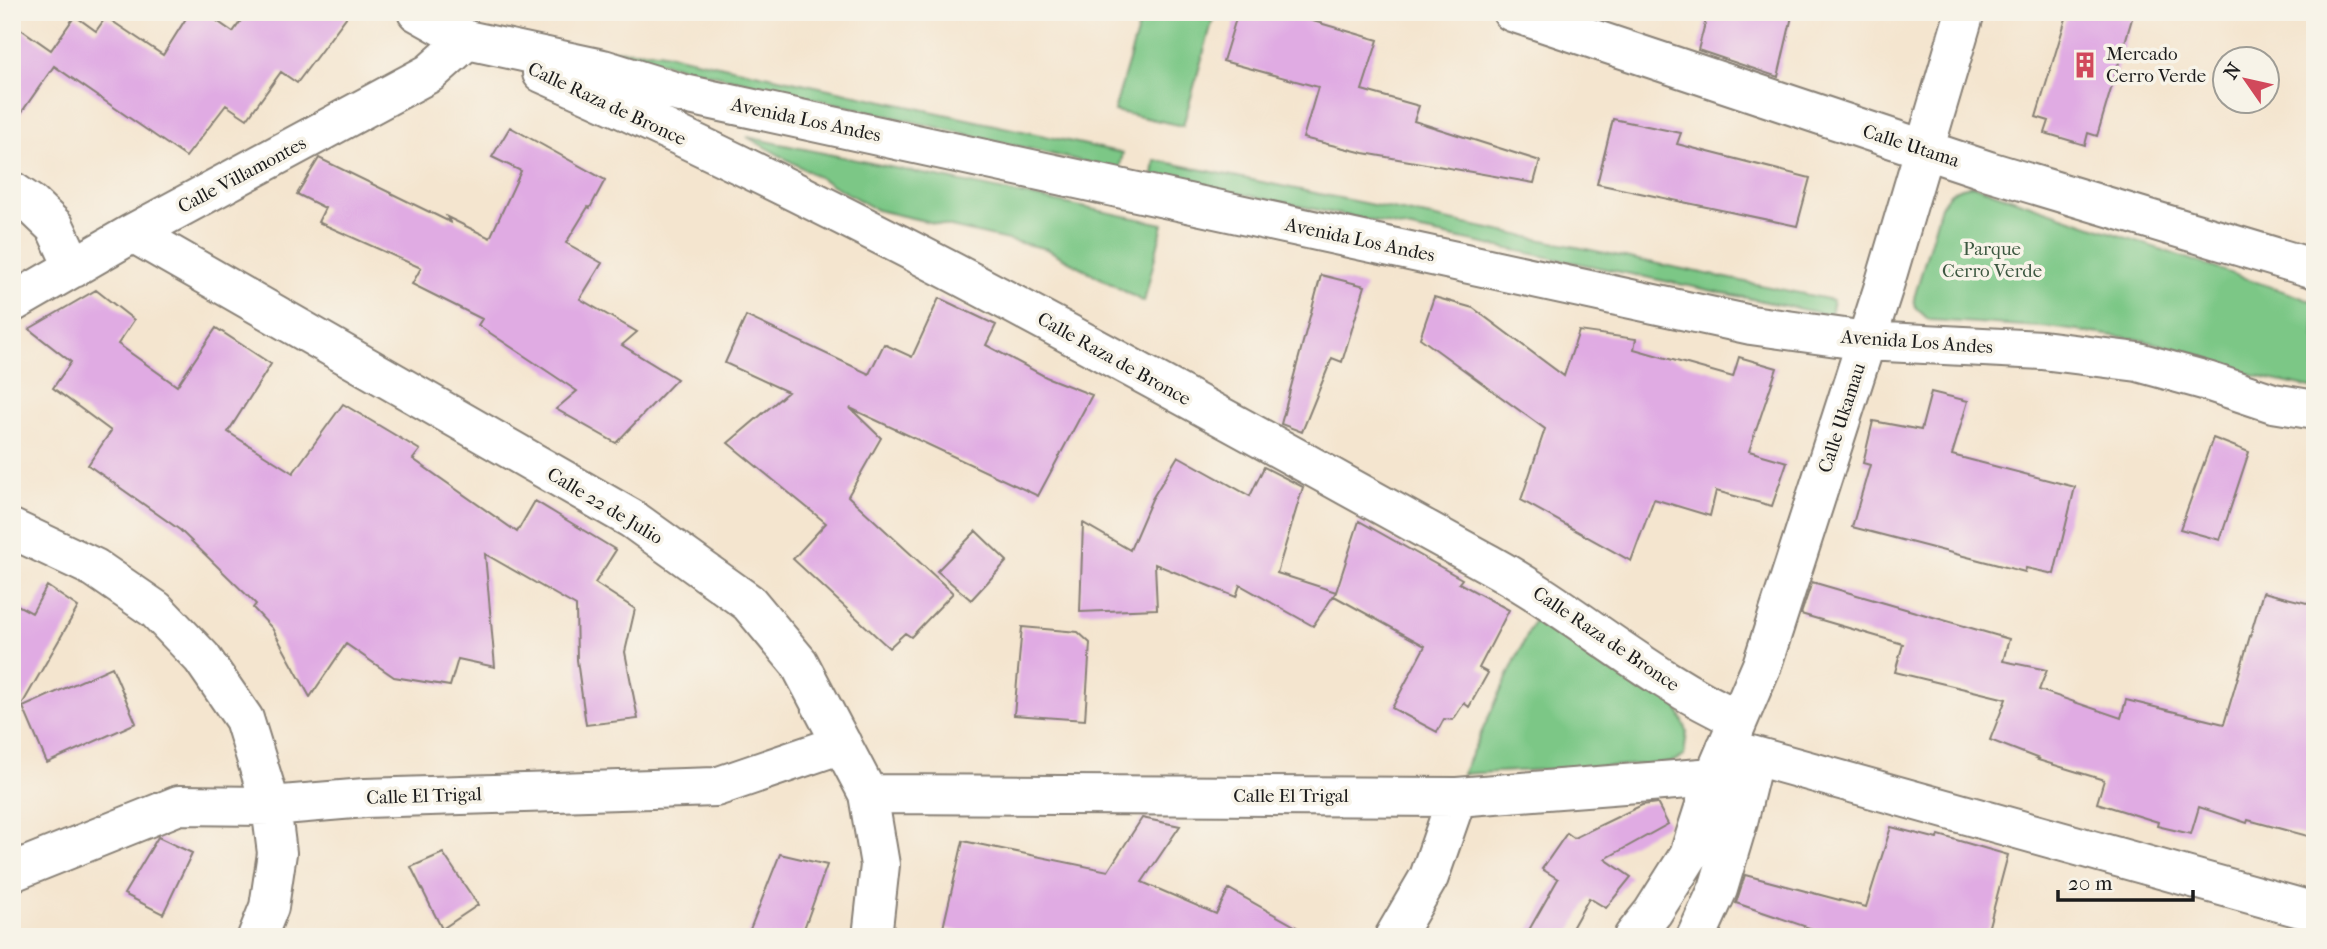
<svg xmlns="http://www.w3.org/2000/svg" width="2327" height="949" font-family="'IM FELL French Canon',serif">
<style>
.green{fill:#7bc786;stroke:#4c7251;stroke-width:2}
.building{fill:#e0abe3}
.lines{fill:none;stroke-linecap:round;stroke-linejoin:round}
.minor-casing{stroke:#888076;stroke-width:42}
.minor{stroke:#fff;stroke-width:38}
.labels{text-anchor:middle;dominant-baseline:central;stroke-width:7;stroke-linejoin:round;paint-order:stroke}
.poi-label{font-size:19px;fill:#1c1c1c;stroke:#f7f3e8;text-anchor:start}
.street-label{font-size:19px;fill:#1c1c1c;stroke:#f7f3e8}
.park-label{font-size:19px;fill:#3d5841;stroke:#f7f3e8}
</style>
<rect width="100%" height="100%" fill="#f7f3e8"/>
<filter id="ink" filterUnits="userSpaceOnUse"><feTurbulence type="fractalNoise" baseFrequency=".0143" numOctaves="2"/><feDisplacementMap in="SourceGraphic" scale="14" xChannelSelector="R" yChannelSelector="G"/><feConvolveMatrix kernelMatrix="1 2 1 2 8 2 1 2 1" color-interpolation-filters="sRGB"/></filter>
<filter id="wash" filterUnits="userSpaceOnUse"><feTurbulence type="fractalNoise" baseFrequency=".00686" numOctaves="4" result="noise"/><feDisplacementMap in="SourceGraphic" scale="28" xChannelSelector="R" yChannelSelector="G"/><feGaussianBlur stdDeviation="1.57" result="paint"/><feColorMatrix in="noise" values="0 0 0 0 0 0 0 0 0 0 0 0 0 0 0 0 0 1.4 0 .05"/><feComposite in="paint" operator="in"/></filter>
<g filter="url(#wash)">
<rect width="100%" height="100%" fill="#f4e5cf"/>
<path class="green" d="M1143,12H1215L1183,126L1114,111Z
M608,50L659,52L1123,153L1119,170Z
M747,137L1163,224L1144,302L1047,249L877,210Z
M1155,160L1833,300L1830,315L1153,176Z
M1972,185L2315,302V389L2255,376L2190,352L2137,339L2056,328L1929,320L1916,308L1914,298L1941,206C1949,192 1956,187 1972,185Z
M1541,605L1675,702L1687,731L1684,756L1670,763L1462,774Z"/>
<g id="blocks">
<path class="building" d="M190,12H204L233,32L247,12H350L297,83L281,72L247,119L226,105L186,157L54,66L12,126V23L51,50L75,16L96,31L106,17L163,55Z
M1238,12H1282L1378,40L1362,90L1419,106L1414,121L1540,161L1534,183L1364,153L1303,138L1318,87L1223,61Z
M1708,12H1793L1778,77L1698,50Z
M2068,12H2134L2097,136L2088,133L2085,145L2045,133L2049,121L2036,117Z
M1613,119L1681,133L1677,144L1810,178L1797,226L1597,184Z
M510,127L605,180L590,208L588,207L566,243L602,263L580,299L637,332L622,345L677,379L616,443L556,409L577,391L478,325L482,319L412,284L421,268L318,222L325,208L297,194L319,158L450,222L447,217L490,238L521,171L492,157Z
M1321,275L1365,286L1342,362L1332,358L1302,432L1281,424Z
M96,290L134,320L118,344L177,386L216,328L271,364L228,432L293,473L343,404L420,450L413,459L517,532L535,501L616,550L595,583L635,609L625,652L638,719L586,725L577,660L576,606L485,554L495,667L458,659L450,686L394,677L346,644L310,697L272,628L253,608L256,604L180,530L88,465L111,431L53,388L71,362L29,329Z
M1434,297L1473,308L1564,376L1579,331L1636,339L1634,349L1733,377L1739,357L1777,368L1749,451L1787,462L1772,506L1716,491L1710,516L1654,499L1631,561L1521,500L1545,429L1420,338Z
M939,298L996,325L986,345L1046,377L1092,395L1038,496L850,408L881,438L848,496L953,593L911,637L905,633L889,648L793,559L826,523L728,443L788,392L725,363L746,316L869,374L884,344L912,357Z
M1931,392L1968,401L1952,455L2075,487L2054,574L2026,568L2025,572L1852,527L1870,465L1863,463L1873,421L1921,430Z
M2213,438L2249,452L2220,540L2180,529Z
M1178,456L1250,496L1264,467L1303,487L1277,573L1336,592L1359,521L1462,579L1459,583L1509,610L1479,668L1488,673L1469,707L1464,703L1453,720L1444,719L1437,732L1392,708L1425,646L1334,596L1336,592L1313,626L1240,585L1236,597L1155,564L1157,609L1080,612L1083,523L1130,550L1152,499Z
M976,531L1007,561L971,600L937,571Z
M1812,582L2009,639L2003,661L2047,670L2039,690L2121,718L2126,700L2224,724L2263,592L2315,605V838L2248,820L2247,823L2199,807L2191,834L2157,826L2158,822L2097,803L2104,780L2038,760L2039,759L1990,740L2006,699L1895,672L1903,644L1801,614Z
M47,586L78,607L12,722V602L32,613Z
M1022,627L1078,632L1090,643L1085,720L1014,715Z
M112,667L136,723L47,763L23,707Z
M1657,803L1668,824L1605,859L1631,877L1606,908L1589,898L1567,937H1525L1558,879L1542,869L1567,833L1574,838L1642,805Z
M1142,818L1180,826L1142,882L1216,914L1229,889L1314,937H984L943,928L963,841L1108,871Z
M1891,827L1938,839L1939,835L2008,855L1986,937H1836L1736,903L1745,875L1866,907Z
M158,837L192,853L163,914L124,894Z
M443,853L478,905L442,929L411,867Z
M780,854L827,865L801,937H747Z"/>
</g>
</g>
<g filter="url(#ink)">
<use href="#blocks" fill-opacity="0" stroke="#888076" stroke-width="2"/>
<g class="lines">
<g class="minor-casing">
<path id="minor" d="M417,12L467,40L603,69L680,93L1751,325L1866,341L2042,350L2138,362L2207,381L2273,403L2315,410
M1512,12L1989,171L2315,269
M542,73C868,216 1177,393 1489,564C1575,611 1649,679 1738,719
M12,191L31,204L55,227L74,268
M133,233L632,519L749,603L799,663L868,794L880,865L872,937
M12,303L133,233L430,73L467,40
M12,529L95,568L156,610L202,658L244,719L271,806L277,853L269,907L257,937
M1726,748L2315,912
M868,794L1457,797L1714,777
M12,872L179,805L271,806L365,798L716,787L842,744
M1394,937L1429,877L1457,797
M1633,937L1653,912L1689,855L1714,777L1762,665L1883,289L1965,12
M1696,937L1718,889L1738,822L1754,756"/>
</g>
<use href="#minor" class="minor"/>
</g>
</g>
<defs>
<g id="building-bare" transform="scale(2.1)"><path d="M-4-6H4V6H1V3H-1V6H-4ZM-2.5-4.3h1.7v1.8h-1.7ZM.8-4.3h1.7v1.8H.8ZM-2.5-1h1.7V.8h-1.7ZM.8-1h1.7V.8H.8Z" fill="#d1495b" stroke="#f7f3e8" stroke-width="2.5" paint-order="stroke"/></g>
</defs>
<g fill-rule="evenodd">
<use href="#building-bare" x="2085" y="65"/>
</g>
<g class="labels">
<g class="poi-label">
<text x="2106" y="54">Mercado<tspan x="2106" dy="22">Cerro Verde</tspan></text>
</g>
<g class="street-label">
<text transform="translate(607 104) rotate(25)">Calle Raza de Bronce</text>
<text transform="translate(806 120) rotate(12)">Avenida Los Andes</text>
<text transform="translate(1911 146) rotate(18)">Calle Utama</text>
<text transform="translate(242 175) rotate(-28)">Calle Villamontes</text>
<text transform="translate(1360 240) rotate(12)">Avenida Los Andes</text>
<text transform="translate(1917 342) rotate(4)">Avenida Los Andes</text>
<text transform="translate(1114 359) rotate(29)">Calle Raza de Bronce</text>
<text transform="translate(1842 418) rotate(-72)">Calle Ukamau</text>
<text transform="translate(605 506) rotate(31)">Calle 22 de Julio</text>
<text transform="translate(1606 639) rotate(34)">Calle Raza de Bronce</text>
<text transform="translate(424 796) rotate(-2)">Calle El Trigal</text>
<text x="1291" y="796">Calle El Trigal</text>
</g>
<g class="park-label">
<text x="1992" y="249">Parque<tspan x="1992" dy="22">Cerro Verde</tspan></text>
</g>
</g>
<rect width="2327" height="949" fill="none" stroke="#f7f3e8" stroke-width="42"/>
<g transform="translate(2246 80) rotate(304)"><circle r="33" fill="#f7f3e8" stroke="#9f9d96" stroke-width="2"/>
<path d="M0-5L12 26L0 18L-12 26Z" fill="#d1495b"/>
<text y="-10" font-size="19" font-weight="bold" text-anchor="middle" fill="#1c1c1c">N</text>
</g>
<path d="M2058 890v10h135v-10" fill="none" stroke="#1c1c1c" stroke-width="3.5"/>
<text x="2068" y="890" font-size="21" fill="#1c1c1c" stroke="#f7f3e8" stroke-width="5" paint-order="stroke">20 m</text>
</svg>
